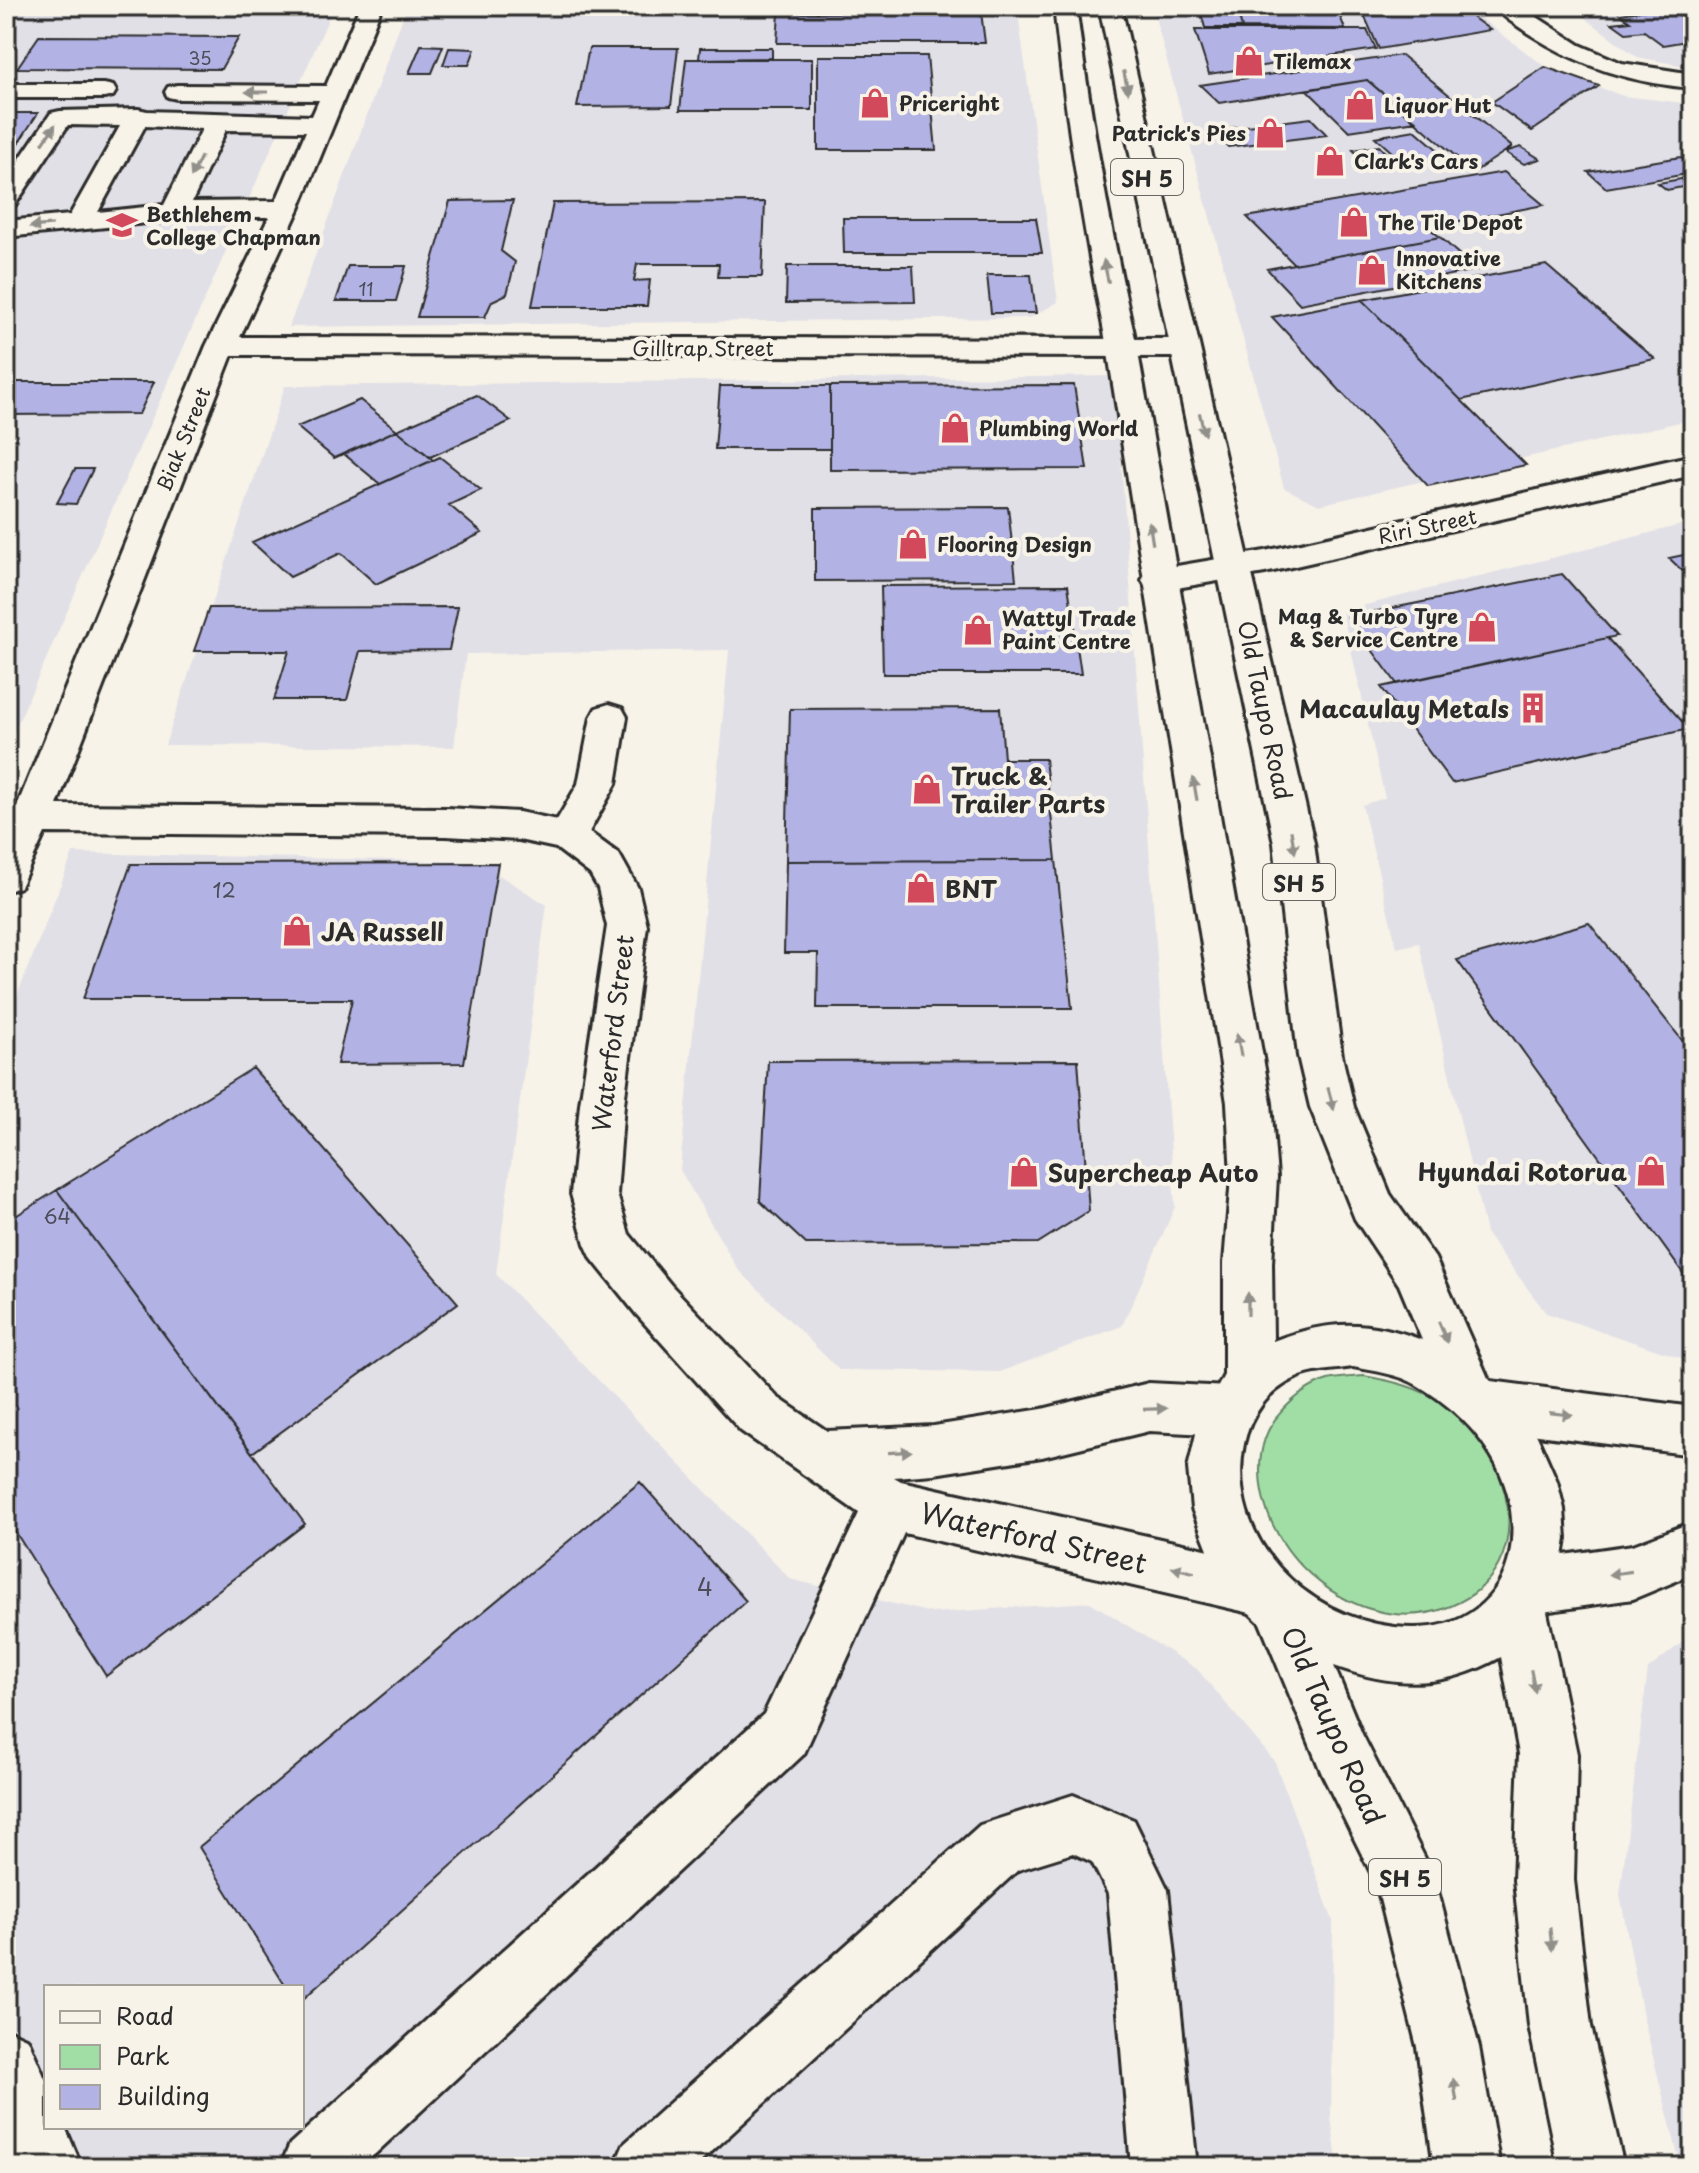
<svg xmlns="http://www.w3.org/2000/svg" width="1699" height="2173" font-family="'Playpen Sans',sans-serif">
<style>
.built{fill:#e2e0e7;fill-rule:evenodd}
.green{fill:#a1dea6;stroke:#668468;stroke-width:2}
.building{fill:#b2b3e4;stroke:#2b2b2b;stroke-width:2}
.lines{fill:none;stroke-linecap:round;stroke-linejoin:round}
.minor-casing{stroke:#2b2b2b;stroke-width:6}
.highway-casing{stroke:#2b2b2b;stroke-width:6}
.minor{fill:#f7f3e8;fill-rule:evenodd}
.highway{fill:#f7f3e8;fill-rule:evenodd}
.oneway{fill:#918f8a}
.labels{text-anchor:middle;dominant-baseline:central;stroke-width:8;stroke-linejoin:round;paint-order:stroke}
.far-number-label{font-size:18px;fill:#4d4d59}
.far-poi-label{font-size:20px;font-weight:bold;fill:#2b2b2b;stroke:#f7f3e8;text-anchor:start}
.far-street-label{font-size:20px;fill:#2b2b2b;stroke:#f7f3e8}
.number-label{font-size:20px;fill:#4d4d59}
.shield{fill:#f7f3e8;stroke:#686764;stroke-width:2}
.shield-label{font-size:22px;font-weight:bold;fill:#2b2b2b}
.poi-label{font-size:24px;font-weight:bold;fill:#2b2b2b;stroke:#f7f3e8;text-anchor:start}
.street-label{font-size:24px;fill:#2b2b2b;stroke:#f7f3e8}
.near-number-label{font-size:24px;fill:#4d4d59}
.near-street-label{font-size:28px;fill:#2b2b2b;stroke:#f7f3e8}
</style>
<rect width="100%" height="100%" fill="#f7f3e8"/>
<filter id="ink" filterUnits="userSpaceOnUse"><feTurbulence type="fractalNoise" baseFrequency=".0125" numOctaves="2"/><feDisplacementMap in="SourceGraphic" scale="16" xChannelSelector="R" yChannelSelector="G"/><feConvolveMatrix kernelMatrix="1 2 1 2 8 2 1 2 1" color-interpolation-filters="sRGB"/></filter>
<g filter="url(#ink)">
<path class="built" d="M6,6H334L6,750Z
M407,6H1017L1058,302L1030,318L289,327Z
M1152,6H1464L1547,68L1623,96L1693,104V419L1319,505L1284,488Z
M1569,6H1693V64L1684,66L1637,57Z
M1115,376L1175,1207L1122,1326L1000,1372L839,1370L737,1268L680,1170L729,650L466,654L454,747L165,745L285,386Z
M1693,522V1362L1546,1313L1486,1233L1419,943L1397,948L1362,805L1385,798L1342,611Z
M73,853L478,862L547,905L496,1274L790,1579L932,1613L1090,1602L1197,1669L1275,1762L1333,1921L1331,2118L1338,2167H6V1024ZM46,1987H302V2127H46Z
M1693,1634V2167H1681L1644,2021L1620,1895L1648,1669Z"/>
<path class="green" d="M1364,1376C1392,1381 1419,1387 1444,1404C1511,1450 1544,1567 1451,1606C1364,1642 1260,1559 1260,1470C1260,1447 1267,1426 1283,1410C1295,1397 1311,1385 1328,1380C1339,1377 1353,1377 1364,1376Z"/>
<path class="building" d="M781,6H817V13H780Z
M1199,6H1236L1242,28H1205Z
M1236,6H1336L1345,29L1242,28Z
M1360,6H1457L1490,30L1379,49Z
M1668,6H1693V22Z
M1666,7L1693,25V40L1663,45L1644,31L1626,33L1612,23L1630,21L1620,14Z
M981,12L985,43H777L779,13Z
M1195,30H1367L1376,49L1209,74Z
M39,36L239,37L221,69L17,68Z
M421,45L443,46L432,73H409Z
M449,48L475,49L469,65H443Z
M589,48H678L671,106L577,107Z
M700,48H772V58L699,59Z
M1401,55L1512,147L1474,172L1367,80L1219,103L1200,85Z
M818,56H927L936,150H818Z
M686,59H812V110H680Z
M1545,67L1599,86L1532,131L1492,102Z
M1367,80L1416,121L1349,131L1307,90Z
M6,113H38L6,162Z
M1311,118L1327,135L1228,147L1214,130Z
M1415,130L1446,157L1405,164L1375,137Z
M1379,146L1392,160L1366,163L1353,150Z
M1521,147L1540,159L1524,164L1505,152Z
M1681,157L1693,167V173L1606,188L1588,172Z
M1504,172L1544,205L1428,227L1440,237L1294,264L1247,217Z
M1693,177V185L1667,190L1658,183Z
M513,200L501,251L515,262L507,294L492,301L485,317H417L450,201Z
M765,202L762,277H718L719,264H637L634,281L650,280L647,306H532L553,203Z
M843,218H1036L1042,253H844Z
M1440,237L1476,270L1300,304L1267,269Z
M1546,265L1655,359L1461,400L1362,300Z
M348,266H406L396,301H336Z
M787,266H913L915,302L786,303Z
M987,275H1031L1036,313H991Z
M1362,300L1461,400L1526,465L1428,486L1272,317Z
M6,382H154L139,414L6,415Z
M1074,385L1087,469L830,470V386Z
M720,386H830V449H715Z
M477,395L511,421L430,457L397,430Z
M360,400L397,430L334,458L297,427Z
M397,430L433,460L380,484L344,454Z
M440,457L481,490L449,505L482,533L376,584L341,553L290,577L252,542Z
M75,469H93L76,504L57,503Z
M1008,507L1016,580L815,581V508Z
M1693,553V581L1669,558Z
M1562,574L1617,636L1397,684L1348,617Z
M1068,585L1081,674H883L881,586Z
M458,607L449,650L360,651L347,700H274L289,651H194L209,608Z
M1607,638L1689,729L1452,783L1381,687Z
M1000,708L1004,759H1045L1056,860L786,861L790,709Z
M1056,860L1072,1008H817L818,953H784L786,861Z
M498,863L464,1063L337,1064L352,999H83L131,864Z
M1589,923L1693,1054V1287L1457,960Z
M1078,1060L1089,1211L1038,1243L806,1244L760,1201L768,1061Z
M253,1068L458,1303L252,1453L57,1190Z
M57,1190L305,1524L106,1676L6,1517V1222Z
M640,1482L746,1601L302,2000V1987H286L199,1847Z"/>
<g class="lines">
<g class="minor-casing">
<path id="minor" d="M360,6H382L299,209L240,337L1184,339L1194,342L1199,348L1194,354L1184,357L232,355L57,805L446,808L519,812L557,820L578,784L591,717L596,708L609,704L622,708L627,717L616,784L589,832L619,854L638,888L647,926L624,1104L617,1194L629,1234L671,1285L777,1397L827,1431L934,1426L1042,1409L1149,1383L1228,1387L1246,1394L1253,1411L1246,1428L1228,1435L1149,1431L1042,1457L934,1474L894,1477L901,1481L1259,1561L1278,1569L1286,1588L1278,1607L1259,1615L904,1533L804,1754L361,2167H280L290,2144L764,1714L859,1513L741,1431L637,1315L592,1259L585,1244L571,1194L580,1104L607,926L598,888L590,874L556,848L519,840L446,836L45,833L20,887L6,892V833L206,346L269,217H207L6,237V221L70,215L120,126L68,125L15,205L6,207V179L51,113L60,111L138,109L147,111L312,116L319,100L177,99L168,97L165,92L168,87L177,85L326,86ZM145,126L202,129L164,205L98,212ZM226,130L306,131L276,201L192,202Z
M1494,6H1520L1580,45L1622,63L1693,74V88C1632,83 1580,67 1528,33C1517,25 1502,17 1494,6Z
M6,84H104L113,86L116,91L113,96L104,98H6Z
M1693,455V475L1265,573L1159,591L1147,588L1142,580L1147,572L1159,569L1265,551Z
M1483,1380L1693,1407V1455L1483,1428L1465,1421L1458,1404L1465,1387Z
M1693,1522V1574L1633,1599L1529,1614L1510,1606L1502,1587L1510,1568L1529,1560L1633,1545Z
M1073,1795L1134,1820L1168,1890L1197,2167H1131L1108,1894L1092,1862L1073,1853L1018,1870L695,2167H614L624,2144L980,1825Z
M6,2029L28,2039L46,2081V2127H65L82,2167H16L6,2141Z"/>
</g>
<g class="highway-casing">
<path id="highway" d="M1054,6H1076C1091,121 1111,234 1137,347L1271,1103L1277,1177L1272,1263L1273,1341C1327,1320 1368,1319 1422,1340L1399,1285L1355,1219L1310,1107L1298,1056L1274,843L1099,6H1121L1314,843L1342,1056L1354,1107L1390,1194L1435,1258L1488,1378L1520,1411L1537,1436L1557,1481L1564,1509L1566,1539L1561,1569L1546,1607L1577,1754L1574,1880L1591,2026L1624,2167H1558L1529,2026L1514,1880L1519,1754L1501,1657C1443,1689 1395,1688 1334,1666L1362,1734L1434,1876L1479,2047L1500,2167H1434L1417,2047L1376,1883L1322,1774L1260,1623L1239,1603L1215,1567L1192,1509L1188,1468L1198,1425L1224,1375V1263L1231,1177L1227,1103L1107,347C1084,234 1066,121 1054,6ZM1353,1367C1374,1371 1399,1374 1417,1385C1477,1420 1524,1482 1510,1554C1506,1576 1494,1595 1476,1609C1453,1627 1423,1630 1395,1627C1305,1617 1225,1538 1244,1444C1250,1416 1267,1392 1294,1379C1311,1370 1334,1370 1353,1367Z"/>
</g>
<use href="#minor" class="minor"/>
<use href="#highway" class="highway"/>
</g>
<defs><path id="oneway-solid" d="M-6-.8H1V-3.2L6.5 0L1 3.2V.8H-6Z" transform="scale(2)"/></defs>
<g class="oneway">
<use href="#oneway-solid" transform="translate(1126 82) rotate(78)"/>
<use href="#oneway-solid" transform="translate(257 92) rotate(-180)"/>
<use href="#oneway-solid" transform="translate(49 134) rotate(-56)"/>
<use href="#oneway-solid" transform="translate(196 167) rotate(116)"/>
<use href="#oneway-solid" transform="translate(41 226) rotate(175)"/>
<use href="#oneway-solid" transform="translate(1106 271) rotate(-102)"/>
<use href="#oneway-solid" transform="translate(1202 424) rotate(77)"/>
<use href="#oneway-solid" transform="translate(1151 533) rotate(-99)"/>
<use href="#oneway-solid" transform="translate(1195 789) rotate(-100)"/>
<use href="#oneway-solid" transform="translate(1293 842) rotate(80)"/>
<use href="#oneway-solid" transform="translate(1239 1045) rotate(-100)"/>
<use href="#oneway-solid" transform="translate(1331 1099) rotate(75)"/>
<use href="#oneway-solid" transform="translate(1248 1304) rotate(-90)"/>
<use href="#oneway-solid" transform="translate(1443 1332) rotate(67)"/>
<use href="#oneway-solid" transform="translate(1155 1409) rotate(-2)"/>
<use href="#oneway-solid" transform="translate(1561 1414) rotate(7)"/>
<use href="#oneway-solid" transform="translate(900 1452) rotate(-3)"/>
<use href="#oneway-solid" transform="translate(1183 1570) rotate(-167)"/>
<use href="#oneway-solid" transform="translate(1620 1573) rotate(172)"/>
<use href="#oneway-solid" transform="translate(1533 1681) rotate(79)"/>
<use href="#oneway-solid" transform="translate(1551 1939) rotate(84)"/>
<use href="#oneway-solid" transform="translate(1455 2090) rotate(-99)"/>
</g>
</g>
<defs>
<g id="shop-bare" transform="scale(2.4)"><path d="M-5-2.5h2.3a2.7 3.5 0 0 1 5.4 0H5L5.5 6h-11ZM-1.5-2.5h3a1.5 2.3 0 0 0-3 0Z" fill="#d1495b" stroke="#f7f3e8" stroke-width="2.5" paint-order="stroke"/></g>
<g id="school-bare" transform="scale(2.4)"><path d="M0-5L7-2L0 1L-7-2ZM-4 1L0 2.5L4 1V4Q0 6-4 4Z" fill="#d1495b" stroke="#f7f3e8" stroke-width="2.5" paint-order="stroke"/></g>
<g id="building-bare" transform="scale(2.4)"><path d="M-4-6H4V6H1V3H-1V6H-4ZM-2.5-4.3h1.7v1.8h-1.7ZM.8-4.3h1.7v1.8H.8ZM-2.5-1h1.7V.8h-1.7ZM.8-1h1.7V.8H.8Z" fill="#d1495b" stroke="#f7f3e8" stroke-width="2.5" paint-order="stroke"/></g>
</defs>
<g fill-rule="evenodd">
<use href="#shop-bare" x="1249" y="61"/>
<use href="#shop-bare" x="875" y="103"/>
<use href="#shop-bare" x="1360" y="105"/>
<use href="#shop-bare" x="1270" y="133"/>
<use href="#shop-bare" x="1330" y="161"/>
<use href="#shop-bare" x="1354" y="222"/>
<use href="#school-bare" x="122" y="225"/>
<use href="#shop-bare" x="1372" y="270"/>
<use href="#shop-bare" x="955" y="428"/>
<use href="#shop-bare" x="913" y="544"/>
<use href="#shop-bare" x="1482" y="627"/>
<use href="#shop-bare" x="978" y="630"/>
<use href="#building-bare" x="1533" y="708"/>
<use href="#shop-bare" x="927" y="789"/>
<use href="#shop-bare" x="921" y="888"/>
<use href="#shop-bare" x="297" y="931"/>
<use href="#shop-bare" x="1651" y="1171"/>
<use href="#shop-bare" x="1024" y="1172"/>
</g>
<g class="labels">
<g class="far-number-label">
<text x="200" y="57">35</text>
<text x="366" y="288">11</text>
</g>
<g class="far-poi-label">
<text x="1273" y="61">Tilemax</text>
<text x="899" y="103">Priceright</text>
<text x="1384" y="105">Liquor Hut</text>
<text x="1246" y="133" text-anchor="end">Patrick's Pies</text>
<text x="1354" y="161">Clark's Cars</text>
<text x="146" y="214">Bethlehem<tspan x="146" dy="23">College Chapman</tspan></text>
<text x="1378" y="222">The Tile Depot</text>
<text x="1396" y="258">Innovative<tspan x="1396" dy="23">Kitchens</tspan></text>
<text x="979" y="428">Plumbing World</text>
<text x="937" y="544">Flooring Design</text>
<text x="1458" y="616" text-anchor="end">Mag &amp; Turbo Tyre<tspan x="1458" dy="23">&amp; Service Centre</tspan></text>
<text x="1002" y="618">Wattyl Trade<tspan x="1002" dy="23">Paint Centre</tspan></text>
</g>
<g class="far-street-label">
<text x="703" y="348">Gilltrap Street</text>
<text transform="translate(183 439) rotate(-68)">Biak Street</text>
<text transform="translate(1427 526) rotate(-12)">Riri Street</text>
</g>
<g class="number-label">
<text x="224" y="890">12</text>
<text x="57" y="1216">64</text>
</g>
<g class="shield">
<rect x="1111" y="159" width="72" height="36" rx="6"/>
<rect x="1263" y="864" width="72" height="36" rx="6"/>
<rect x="1369" y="1859" width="72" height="36" rx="6"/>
</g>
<g class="shield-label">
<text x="1147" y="177">SH 5</text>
<text x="1299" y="882">SH 5</text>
<text x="1405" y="1877">SH 5</text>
</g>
<g class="poi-label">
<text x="1509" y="708" text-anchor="end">Macaulay Metals</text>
<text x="951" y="775">Truck &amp;<tspan x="951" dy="28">Trailer Parts</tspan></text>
<text x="945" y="888">BNT</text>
<text x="321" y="931">JA Russell</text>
<text x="1627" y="1171" text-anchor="end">Hyundai Rotorua</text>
<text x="1048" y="1172">Supercheap Auto</text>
</g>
<g class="street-label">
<text transform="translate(1266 710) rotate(78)">Old Taupo Road</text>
<text transform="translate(612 1033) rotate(-83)">Waterford Street</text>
</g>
<g class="near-number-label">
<text x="705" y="1586">4</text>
</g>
<g class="near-street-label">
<text transform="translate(1034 1537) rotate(13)">Waterford Street</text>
<text transform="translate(1334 1725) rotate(66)">Old Taupo Road</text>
</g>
</g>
<rect width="1699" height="2173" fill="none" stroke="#f7f3e8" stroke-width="32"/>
<rect x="16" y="16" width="1667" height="2141" fill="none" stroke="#2b2b2b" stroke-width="3" filter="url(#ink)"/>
<rect x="44" y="1985" width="260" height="144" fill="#f7f3e8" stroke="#a5a39c" stroke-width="2"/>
<rect x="60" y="2011" width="40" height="12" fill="#f7f3e8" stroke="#a5a39c" stroke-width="2"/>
<text x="116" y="2025" font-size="24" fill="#2b2b2b">Road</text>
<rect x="60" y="2045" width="40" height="24" fill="#a1dea6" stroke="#a5a39c" stroke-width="2"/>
<text x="116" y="2065" font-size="24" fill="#2b2b2b">Park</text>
<rect x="60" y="2085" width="40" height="24" fill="#b2b3e4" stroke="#a5a39c" stroke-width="2"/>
<text x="116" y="2105" font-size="24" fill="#2b2b2b">Building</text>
</svg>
